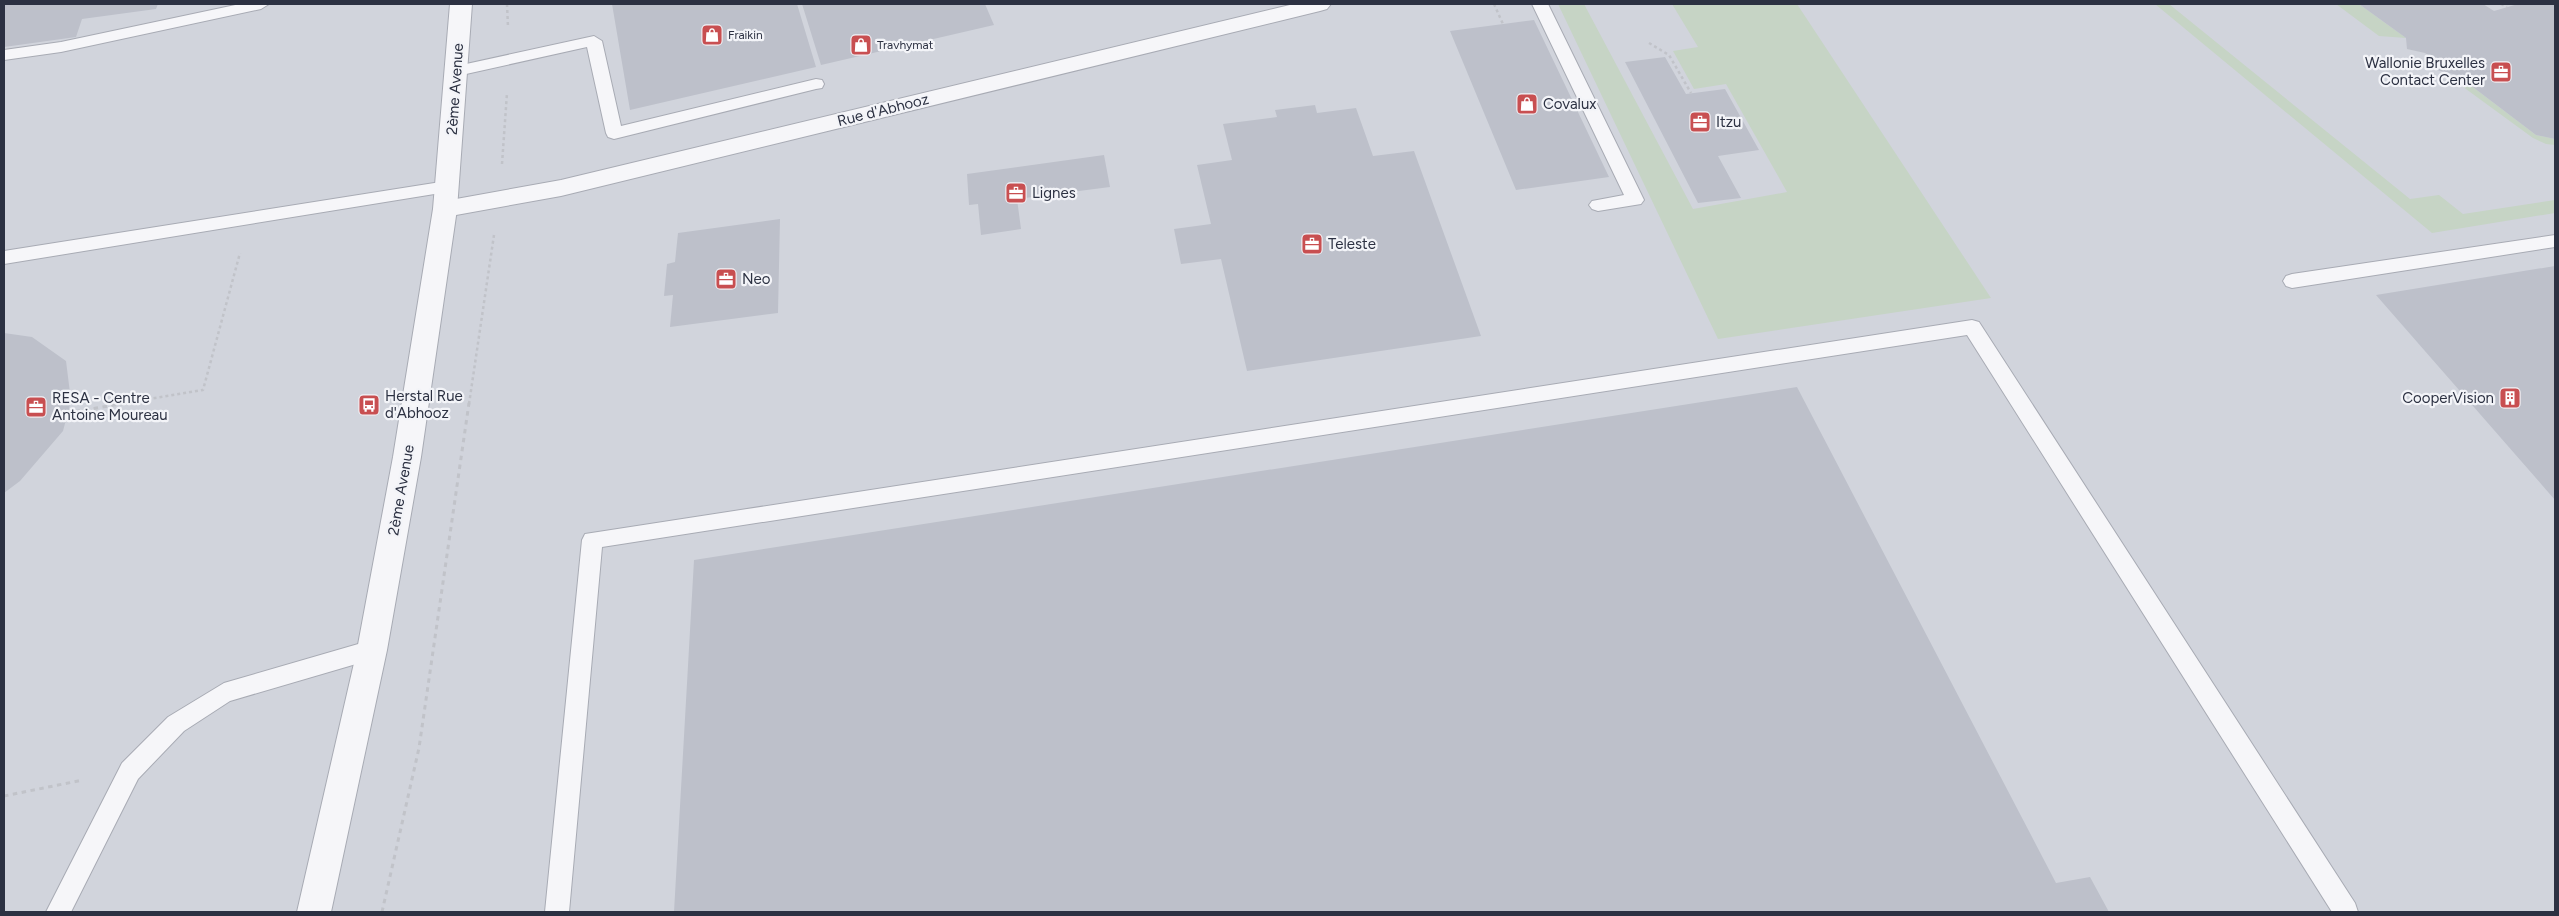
<svg xmlns="http://www.w3.org/2000/svg" width="2559" height="916" font-family="Figtree,sans-serif">
<style>
.built{fill:#d1d4dc}
.green{fill:#c6d4c5}
.building{fill:#bdc0ca}
.lines{fill:none;stroke-linecap:round;stroke-linejoin:round}
.service-casing{stroke:#a8abb4;stroke-width:2}
.minor-casing{stroke:#a8abb4;stroke-width:2}
.tertiary-casing{stroke:#a8abb4;stroke-width:2}
.path-far1{stroke:#c1c3c9;stroke-width:2.5;stroke-dasharray:3 3;stroke-linecap:butt}
.path{stroke:#c1c3c9;stroke-width:3;stroke-dasharray:4.5 4.5;stroke-linecap:butt}
.service{fill:#f6f6f9;fill-rule:evenodd}
.minor{fill:#f6f6f9;fill-rule:evenodd}
.tertiary{fill:#f6f6f9;fill-rule:evenodd}
.labels{text-anchor:middle;dominant-baseline:central;stroke-width:4.5;stroke-linejoin:round;paint-order:stroke}
.far-poi-label{font-size:12px;fill:#2c3142;stroke:#f3f4f8;text-anchor:start}
.poi-label{font-size:15px;fill:#2c3142;stroke:#f3f4f8;text-anchor:start}
.street-label{font-size:15px;fill:#2c3142;stroke:#f3f4f8}
</style>
<rect width="100%" height="100%" fill="#e3e5ea"/>
<path class="built" d="M4,4H2555V912H4Z"/>
<path class="green" d="M1558,4H1584L1693,209L1787,192L1726,84L1694,89L1673,51L1698,47L1672,4H1797L1991,298L1718,339Z
M2155,4H2169L2410,199L2439,195L2463,214L2555,200V213L2432,233Z
M2336,4H2359L2406,38L2379,36Z
M2457,75L2536,135L2555,139V145L2546,144L2533,138L2455,81Z"/>
<path class="building" d="M4,4H158L156,9L82,19L76,37L4,47Z
M612,4H797L816,67L630,110Z
M802,4H985L994,25L821,65Z
M2359,4H2483L2494,11L2518,4H2555V139L2536,135L2457,75L2437,70L2436,60L2425,53L2407,49L2406,38Z
M1534,20L1609,177L1516,190L1450,31Z
M1665,57L1686,94L1725,89L1759,150L1718,156L1741,198L1698,203L1625,62Z
M1315,105L1317,113L1356,108L1373,156L1414,151L1481,336L1247,371L1221,259L1181,264L1174,229L1211,224L1197,165L1232,160L1223,124L1277,117L1275,110Z
M1104,155L1110,187L1017,199L1021,229L981,235L978,204L969,205L967,174Z
M780,219L778,313L670,327L673,295L664,296L667,264L675,262L678,233Z
M2555,266V500L2376,295Z
M4,333L32,337L66,361L71,401L63,431L20,481L4,493Z
M1797,387L2056,883L2090,877L2109,912H674L694,560Z"/>
<g class="lines">
<g class="service-casing">
<path id="service" d="M240,4H269L261,9L61,52L4,60V50L61,42Z
M1532,4H1548L1644,200L1641,204L1598,211L1592,209L1589,205L1592,201L1624,195Z
M594,36L602,41L621,126L816,79L822,80L824,84L822,88L816,89L614,139L608,137L606,133L587,47L457,76L451,75L449,71L451,67L457,66Z
M447,181L453,183L456,187L453,191L4,264V251Z
M2555,235V247L2292,288L2286,286L2283,281L2286,276L2292,274Z
M1972,320L1979,322L2355,903L2358,912H2332L1967,335L602,547L569,912H545L582,540L585,534Z
M372,640L380,643L383,650L380,657L230,701L184,731L138,779L71,912H46L122,763L168,717L224,683Z"/>
</g>
<g class="minor-casing">
<path id="minor" d="M1294,4H1331L1327,9L1320,11L561,196L445,217L437,215L433,209L437,203L445,201L561,180Z"/>
</g>
<g class="tertiary-casing">
<path id="tertiary" d="M450,4H472L457,209L421,457L387,650L331,912H297L357,650L393,457L433,209Z"/>
</g>
<path class="path-far1" d="M507,4L508,27
M1494,4L1503,24
M2501,4L2507,7
M1649,43L1669,55L1691,93
M502,164L507,93
M118,404L203,390L240,253
M469,404L494,235"/>
<path class="path" d="M67,413L126,403
M4,796L83,780
M382,912L419,748L469,403"/>
<use href="#service" class="service"/>
<use href="#minor" class="minor"/>
<use href="#tertiary" class="tertiary"/>
</g>
<defs>
<g id="shop-square" transform="scale(1.125)"><rect x="-9" y="-9" width="18" height="18" rx="4" fill="#c84f51" stroke="#f3f4f8"/><path d="M-5-2.5h2.3a2.7 3.5 0 0 1 5.4 0H5L5.5 6h-11ZM-1.5-2.5h3a1.5 2.3 0 0 0-3 0Z" fill="#fff"/></g>
<g id="office-square" transform="scale(1.125)"><rect x="-9" y="-9" width="18" height="18" rx="4" fill="#c84f51" stroke="#f3f4f8"/><path d="M-6-3h4V-5.5h4V-3h4V5H-6ZM-1-4.5V-3h2v-1.5ZM-6 0V1H6V0Z" fill="#fff"/></g>
<g id="building-square" transform="scale(1.125)"><rect x="-9" y="-9" width="18" height="18" rx="4" fill="#c84f51" stroke="#f3f4f8"/><path d="M-4-6H4V6H1V3H-1V6H-4ZM-2.5-4.3h1.7v1.8h-1.7ZM.8-4.3h1.7v1.8H.8ZM-2.5-1h1.7V.8h-1.7ZM.8-1h1.7V.8H.8Z" fill="#fff"/></g>
<g id="bus-square" transform="scale(1.125)"><rect x="-9" y="-9" width="18" height="18" rx="4" fill="#c84f51" stroke="#f3f4f8"/><path d="M-5-6H5V4H4V6H2V4H-2V6H-4V4H-5ZM-3.5-4V0h7V-4ZM-3.5 1.2v1.5H-2V1.2ZM2 1.2v1.5H3.5V1.2Z" fill="#fff"/></g>
</defs>
<g fill-rule="evenodd">
<use href="#shop-square" x="712" y="35"/>
<use href="#shop-square" x="861" y="45"/>
<use href="#office-square" x="2501" y="72"/>
<use href="#shop-square" x="1527" y="104"/>
<use href="#office-square" x="1700" y="122"/>
<use href="#office-square" x="1016" y="193"/>
<use href="#office-square" x="1312" y="244"/>
<use href="#office-square" x="726" y="279"/>
<use href="#building-square" x="2510" y="398"/>
<use href="#bus-square" x="369" y="405"/>
<use href="#office-square" x="36" y="407"/>
</g>
<g class="labels">
<g class="far-poi-label">
<text x="728" y="35">Fraikin</text>
<text x="877" y="45">Travhymat</text>
</g>
<g class="poi-label">
<text x="2485" y="63" text-anchor="end">Wallonie Bruxelles<tspan x="2485" dy="17">Contact Center</tspan></text>
<text x="1543" y="104">Covalux</text>
<text x="1716" y="122">Itzu</text>
<text x="1032" y="193">Lignes</text>
<text x="1328" y="244">Teleste</text>
<text x="742" y="279">Neo</text>
<text x="385" y="396">Herstal Rue<tspan x="385" dy="17">d'Abhooz</tspan></text>
<text x="52" y="398">RESA - Centre<tspan x="52" dy="17">Antoine Moureau</tspan></text>
<text x="2494" y="398" text-anchor="end">CooperVision</text>
</g>
<g class="street-label">
<text transform="translate(455 89) rotate(-86)">2ème Avenue</text>
<text transform="translate(883 110) rotate(-14)">Rue d'Abhooz</text>
<text transform="translate(401 490) rotate(-80)">2ème Avenue</text>
</g>
</g>
<rect width="2559" height="916" fill="none" stroke="#2c3142" stroke-width="10"/>
</svg>
